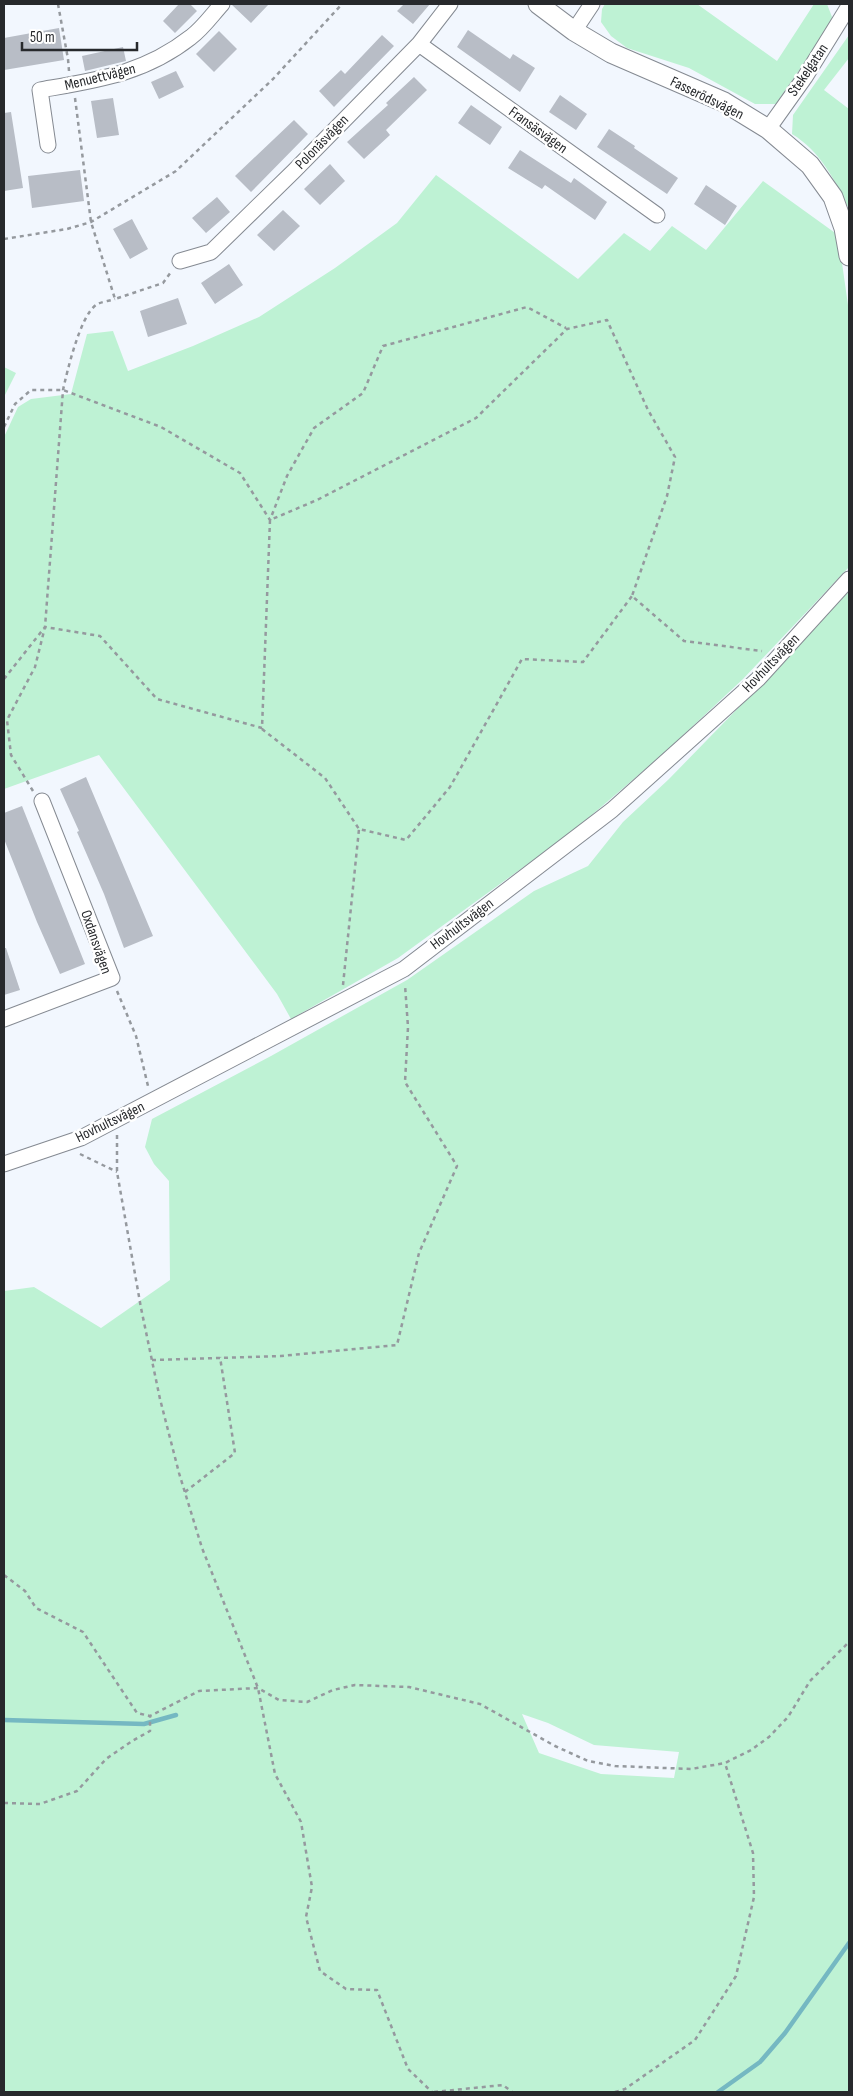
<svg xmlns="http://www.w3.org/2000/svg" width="853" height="2096" font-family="'Sofia Sans Condensed',sans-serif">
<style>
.green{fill:#bef2d4;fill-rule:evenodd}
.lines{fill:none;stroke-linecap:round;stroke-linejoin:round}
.stream{stroke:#75b8c2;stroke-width:4.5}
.building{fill:#b8bdc6}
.minor-casing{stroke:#858a92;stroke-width:17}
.tertiary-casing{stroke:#858a92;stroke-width:21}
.path{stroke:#95999e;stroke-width:2.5;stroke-dasharray:4 4;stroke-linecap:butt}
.minor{stroke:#fff;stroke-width:15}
.tertiary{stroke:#fff;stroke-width:19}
.labels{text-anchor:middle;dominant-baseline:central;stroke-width:5;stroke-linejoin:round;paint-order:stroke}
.street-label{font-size:15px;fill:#27292c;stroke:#fff}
</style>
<rect width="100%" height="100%" fill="#f2f7fe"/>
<path class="green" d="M605,4H697L777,61L814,4H827L832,17L831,24L776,104H755L689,68L627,48L611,36L601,22L602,9Z
M849,35V58L824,90L849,109V209C835,180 820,151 792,134L793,115Z
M436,175L578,279L624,233L650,251L672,226L706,250L763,181L838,235L849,312V567L743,679L663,754L573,831L398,958L291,1019L277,994L99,755L4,789V437L18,407L31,399L71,394L87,334L113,331L128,371L193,346L259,317L335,268L397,223Z
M4,367L16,373L4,397Z
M849,586V2092H4V1291L34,1287L101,1328L170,1280L169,1181L154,1164L145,1147L152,1119L271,1056L407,980L534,891L588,866L623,822L669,779L781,664ZM522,1714L548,1723L594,1745L679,1752L674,1778L601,1774L539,1753Z"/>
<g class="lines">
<path class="stream" d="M4,1720L144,1724L176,1715
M718,2092L760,2062L785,2033L849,1943"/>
</g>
<path class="building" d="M179,4H190L197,11L175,33L163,21Z
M231,4H269L251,23Z
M404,4H430L413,24L397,11Z
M59,28L64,60L4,70V38Z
M468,30L510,59L513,54L535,68L520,92L457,47Z
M219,31L237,49L214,72L196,54Z
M382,35L394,46L334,107L319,91L341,70L345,74Z
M123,47L126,61L85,71L82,56Z
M176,71L184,87L159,99L151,82Z
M414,77L427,90L386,130L390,135L364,159L347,142L388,105L386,103Z
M560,95L587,114L576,130L549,112Z
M113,98L119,135L97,138L91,101Z
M471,105L502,127L490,145L458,123Z
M11,112L23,188L4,191V113Z
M294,120L308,134L251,192L235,176Z
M609,129L635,146L634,148L678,178L667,194L597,147Z
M520,150L571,183L574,178L607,202L595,220L545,185L542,189L508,168Z
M330,164L345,181L320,205L304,189Z
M80,170L84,201L32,208L28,176Z
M706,185L737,206L725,225L694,204Z
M217,197L230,212L206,233L192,218Z
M283,210L300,226L274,251L257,235Z
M132,219L148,249L130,259L113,229Z
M229,264L243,285L215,304L201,283Z
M178,298L187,324L148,337L140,311Z
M86,777L153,936L124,948L104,894L77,832L79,831L60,789Z
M22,806L85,964L60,974L37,922L4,839V813Z
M4,948H6L20,990L4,995Z"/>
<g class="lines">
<g class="minor-casing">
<path id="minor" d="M574,31L592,4
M419,44L657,215
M768,129L805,77L849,6
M48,145L40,90C97,80 144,74 191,37C203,28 212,15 222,4
M180,261L211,252L294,171L419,44L450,4
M4,1019L112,978L42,801
M4,1164L81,1138L404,969L612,810L758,679L849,579"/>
</g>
<g class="tertiary-casing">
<path id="tertiary" d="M538,4L574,31L611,53L724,102L768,129L810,165L833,197L844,228L849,256"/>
</g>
<path class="path" d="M58,4L68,59L69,71
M75,98L91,222L115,299L163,283L171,272
M4,239L67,229L91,222L176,171L273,79L342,4
M4,427L15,404L31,390H63L161,427L240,473L270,520L287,476L314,428L363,393L383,346L527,307L566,328
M4,679L45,627L100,636L157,699L262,728L270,520L317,500L476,418L567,329L607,320L648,410L675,457L667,496L632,596L684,641L762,651
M262,729L325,778L359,829L406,840L450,787L522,659L583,662L632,596
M33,791L11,755L7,720L35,667L45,627L63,390C67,372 80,316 96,305C100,302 109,301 115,299
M343,985L359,829
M117,991L136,1036L148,1086
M117,1135V1172L141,1308L160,1399L179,1473L202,1548L258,1688L275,1774L301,1822L312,1887L306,1917L320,1971L346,1989L377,1990L408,2069L432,2092
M80,1154L117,1172
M152,1360L281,1356L397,1345L419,1253L457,1166L405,1082L408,1027L405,985
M185,1492L235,1453L220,1357
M4,1575L25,1591L36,1608L83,1632L137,1713L150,1716L199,1691L258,1688L279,1700L307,1702L333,1690L355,1685L409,1687L480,1704L555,1746L588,1761L615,1766L691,1769L725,1763L751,1750L769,1737L788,1717L810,1681L849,1642
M4,1803L40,1804L77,1791L106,1759L132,1741L150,1731V1716
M434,2092L503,2085L512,2092
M615,2092L625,2089L695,2040L736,1976L754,1897L753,1853L725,1763"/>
<use href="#minor" class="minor"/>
<use href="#tertiary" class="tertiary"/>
</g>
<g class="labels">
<g class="street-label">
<text transform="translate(808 70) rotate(-56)">Stekelgatan</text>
<text transform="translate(100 77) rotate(-14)">Menuettvägen</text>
<text transform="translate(707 98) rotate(26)">Fasserödsvägen</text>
<text transform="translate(538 130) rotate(36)">Fransäsvägen</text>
<text transform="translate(322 142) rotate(-46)">Polonäsvägen</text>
<text transform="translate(771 663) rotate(-46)">Hovhultsvägen</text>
<text transform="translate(462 924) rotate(-37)">Hovhultsvägen</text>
<text transform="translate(96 942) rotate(71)">Oxdansvägen</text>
<text transform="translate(110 1122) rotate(-26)">Hovhultsvägen</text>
</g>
</g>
<rect width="853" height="2096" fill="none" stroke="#27292c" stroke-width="10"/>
<path d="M22 42v8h115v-8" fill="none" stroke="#27292c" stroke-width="2.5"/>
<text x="30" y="42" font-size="15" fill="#27292c" stroke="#ffffff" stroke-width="4" paint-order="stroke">50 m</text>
</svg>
